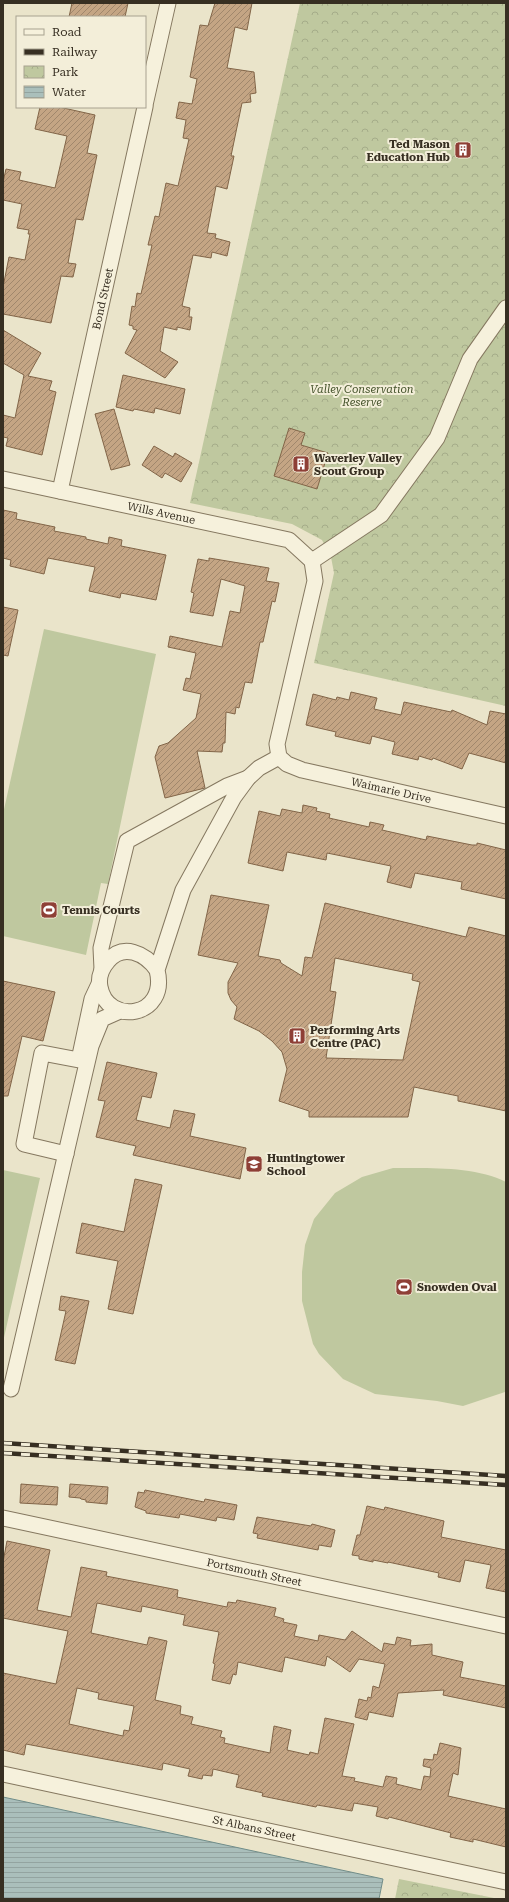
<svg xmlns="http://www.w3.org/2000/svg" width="509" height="1902" font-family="'Roboto Serif',serif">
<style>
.park{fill:url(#park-crowns)}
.pitch{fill:#bfc89f}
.water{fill:url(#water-rules);stroke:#718d89}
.building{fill:url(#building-hatch);stroke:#826548;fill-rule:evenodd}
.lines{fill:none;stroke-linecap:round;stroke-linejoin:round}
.minor-casing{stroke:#857860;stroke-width:17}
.minor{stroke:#f6f1dc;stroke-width:15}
.rail-casing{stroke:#372f22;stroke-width:4.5}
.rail{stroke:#f3eed9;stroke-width:3;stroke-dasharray:9;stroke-linecap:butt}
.labels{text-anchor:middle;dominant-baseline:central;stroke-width:4;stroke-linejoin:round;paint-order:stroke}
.poi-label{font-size:11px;font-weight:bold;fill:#372f22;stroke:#f3eed9;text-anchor:start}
.street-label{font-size:11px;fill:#372f22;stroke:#f3eed9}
.park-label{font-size:11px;font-style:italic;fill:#44522b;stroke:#f3eed9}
</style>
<defs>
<pattern id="park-crowns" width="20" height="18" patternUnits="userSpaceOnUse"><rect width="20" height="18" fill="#bfc89f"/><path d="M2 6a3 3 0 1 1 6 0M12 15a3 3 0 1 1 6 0" fill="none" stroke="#a5ac89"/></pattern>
<pattern id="water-rules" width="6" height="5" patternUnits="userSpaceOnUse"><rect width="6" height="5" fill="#aabfbb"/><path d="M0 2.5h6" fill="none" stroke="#93a4a0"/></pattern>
<pattern id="building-hatch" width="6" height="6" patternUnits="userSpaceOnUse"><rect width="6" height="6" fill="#c4a584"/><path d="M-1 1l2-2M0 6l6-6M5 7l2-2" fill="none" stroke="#a0876c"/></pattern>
</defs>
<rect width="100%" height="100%" fill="#eae4ca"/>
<path class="park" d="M300,3H506V706L314,663L334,573L331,557L322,540L292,524L190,503Z
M399,1879L499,1899H395Z"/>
<path class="pitch" d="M44,629L156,654L108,884L101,883L86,955L3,936V814Z
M393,1168C427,1168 476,1166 506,1182L505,1392L463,1406L437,1401L375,1394L343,1379L319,1354L313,1344L302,1301V1272L305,1245L314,1219L335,1193L362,1177Z
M3,1170L40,1178L3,1342Z"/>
<path class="water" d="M3,1797L383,1879L379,1899H3Z"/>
<path class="building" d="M72,3H128L125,17H69Z
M215,3H252L247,30L235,27L227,68L254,72L256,93L250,94L251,102L242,103L231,156H234L227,189L216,186L207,233L216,234L215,238L230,242L227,256L212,252L211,258L193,255L182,306L190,308L189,317H192L190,330L177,327V330L164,327L160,351L178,362L165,378L125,353L137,330L133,329V326L129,325L132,306L135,307L137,293L141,294L152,245H148L155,216L159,217L166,183L178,186L189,139L183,138L186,120L176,118L179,102L192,104L197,79L190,77L200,25L208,26Z
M40,107H59L95,115L87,153L97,155L83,220L76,219L68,263L76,264L73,277L61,276L51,323L3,314V287L9,257L25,260L30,234H28L29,230L17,228L22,204L3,200V182L6,169L21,172L19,180L55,188L67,136L35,129Z
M3,330L41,353L28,376L52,381L49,390L56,392L42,455L6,446L8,438L3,437V415L15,418L24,375L3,363Z
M123,375L185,389L180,414L155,408L154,413L134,409L133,411L116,407Z
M114,409L130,465L111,470L95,414Z
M289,428L305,433L301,445L328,453L317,489L274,476Z
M154,446L173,457L175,453L192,463L181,482L165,473L162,478L142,465Z
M3,510L17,513L16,519L55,527L54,531L86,537V539L108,544L109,537L122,540L121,546L166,555L156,600L121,593L120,598L89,591L95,567L48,558L44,574L10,566L11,560L3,558Z
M209,558L269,568L266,581L279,583L275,602L272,601L263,642H260L252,683L245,682L239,708L236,707L235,714L226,712L225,743H223L222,752L197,751L205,788L165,798L155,757L159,746L168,743L196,718L201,694L183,690L186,678L190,679L196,653L168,647L170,636L222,647L230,611L240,613L245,586L221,579L213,616L190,612L194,593L191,592L198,559L209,561Z
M3,607L18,610L8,656L3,655Z
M351,692L377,698L374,709L401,715L404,702L451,712L452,710L487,725L490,711L506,714V763L469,753L462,769L433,758L432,760L419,756L418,760L392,754L395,742L372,736L370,744L335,736L336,732L306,725L313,694L336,700L337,697L349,700Z
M303,805L317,808L316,811L330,814L329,818L369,827L370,822L384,825L382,830L426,840L427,836L472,845H477V843L506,850V899L461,889L462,882L415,873L411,888L387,882L391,866L327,853L326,860L287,852L283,871L248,863L259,811L280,816L282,809L302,813Z
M211,895L269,905L258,956L280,960L281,963L302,976L305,957L312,958L325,903L466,937L469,927L506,936V1111L458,1101V1096L414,1087L408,1117H309V1111L279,1101L287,1069L282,1052L272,1041L259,1031L234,1019L237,1007L231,1000L228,993V982L238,963L198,955ZM335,958L413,974L412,980L420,982L403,1060L326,1058L336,992L330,991Z
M3,981L55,992L43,1041L22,1036L8,1096H3Z
M107,1062L157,1073L151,1098L142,1096L136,1120L170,1128L174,1110L195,1114L190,1136L246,1148L240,1179L133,1155L136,1146L96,1137L105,1101L98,1100Z
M135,1179L162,1185L133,1314L108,1309L118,1261L76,1253L82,1223L124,1232Z
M61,1296L89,1301L75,1364L55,1360L66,1311L59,1310Z
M21,1484L58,1487L57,1505L20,1503Z
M70,1484L108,1487L107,1504L86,1502V1500L81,1499L80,1498L69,1497Z
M145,1490L204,1502L205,1499L237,1505L234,1520L217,1517L216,1521L180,1514L179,1518L146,1513V1511L135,1507L138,1492L144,1493Z
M367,1506L384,1510L385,1507L444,1521L441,1537L506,1550V1592L486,1588L491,1565L465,1560L460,1582L438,1577L439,1573L388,1562V1563L373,1560V1562L359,1559V1556L352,1555L357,1535H360Z
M257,1517L311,1526L312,1524L335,1530L331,1547L319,1545L318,1550L257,1538L258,1534L253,1533Z
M7,1541L50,1550L37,1610L71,1617L81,1567L107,1572L106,1576L178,1590L177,1597L227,1607L228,1602L236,1603L237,1600L276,1608L274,1616L284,1619L283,1622L297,1625L294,1636L318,1641L319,1635L345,1640L352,1631L382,1652L384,1643L395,1645L397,1637L411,1640L410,1646L432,1644V1655L463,1662L460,1677L506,1686V1708L443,1695L444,1690L398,1693L393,1717L369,1712L367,1720L355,1717L359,1699L367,1701L368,1697L371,1698L373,1686L379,1688L385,1664L359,1659L350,1672L327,1656L325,1666L285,1657L282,1672L238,1662L236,1675L233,1674L230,1684L212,1680L215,1664L213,1663L219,1632L183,1625L185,1615L142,1606L141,1612L97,1603L91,1633L147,1645L149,1637L167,1641L155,1700L181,1706L180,1714L193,1717L191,1724L222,1731L220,1737L225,1738L224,1743L270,1753L274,1726L291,1730L287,1750L309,1755L310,1752L318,1754L325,1718L354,1724L342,1776L355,1778L354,1781L383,1787L386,1776L397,1778L396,1784L421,1790L424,1776L430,1777L431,1768L423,1766L424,1759L433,1760L434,1754L437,1755L440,1743L461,1748L458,1775L453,1773L448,1796L506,1809V1847L473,1839V1842L450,1837L451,1833L389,1817L388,1819L376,1816L378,1807L354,1803L352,1811L329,1807L317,1805L316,1807L262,1796L263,1793L236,1787L239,1775L213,1769L212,1776L203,1775L202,1779L188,1776L190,1769L163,1763L162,1770L26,1744L24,1755L3,1750V1673L56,1684L68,1631L3,1618V1562ZM77,1688L99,1693L98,1699L134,1706L129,1731L124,1730L123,1736L69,1724Z"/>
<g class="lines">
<g class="minor-casing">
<g id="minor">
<path d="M145,105L168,3"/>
<path id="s1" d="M3,479L289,540L312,561"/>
<path id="s2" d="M60,491L145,107"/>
<path id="s3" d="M312,561L315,581L277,744L279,757L287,764L302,770L506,816"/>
<path d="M312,561L381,515L437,438L470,359L506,308"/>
<path d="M102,969L101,948L127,841L227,786L248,778"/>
<path d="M157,970C145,953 123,943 108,961C101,969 98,977 100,987C107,1026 169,1018 157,970L183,890L234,797L248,778L259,768L279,757"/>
<path d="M66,1154L24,1144L42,1053L79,1060L92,999L99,984"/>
<path d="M11,1389L91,1046L102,1019L120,1011"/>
<path id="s4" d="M3,1518L506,1626"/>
<path id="s5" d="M3,1774L506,1882"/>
</g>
</g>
<use href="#minor" class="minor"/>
<g class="rail-casing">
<path id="rail" d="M3,1443L506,1476
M3,1453L506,1485"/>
</g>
<use href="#rail" class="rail"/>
</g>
<defs>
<g id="building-square" transform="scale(0.9)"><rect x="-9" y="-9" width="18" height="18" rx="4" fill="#8e3f36" stroke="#f3eed9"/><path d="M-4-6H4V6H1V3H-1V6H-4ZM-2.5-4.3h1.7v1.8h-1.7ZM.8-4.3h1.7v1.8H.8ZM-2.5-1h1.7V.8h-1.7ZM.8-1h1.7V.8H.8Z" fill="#fff"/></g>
<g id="stadium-square" transform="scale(0.9)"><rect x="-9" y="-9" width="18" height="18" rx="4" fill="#8e3f36" stroke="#f3eed9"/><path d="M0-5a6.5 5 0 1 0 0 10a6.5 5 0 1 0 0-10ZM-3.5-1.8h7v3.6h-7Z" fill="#fff"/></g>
<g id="school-square" transform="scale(0.9)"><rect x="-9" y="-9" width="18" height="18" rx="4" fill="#8e3f36" stroke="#f3eed9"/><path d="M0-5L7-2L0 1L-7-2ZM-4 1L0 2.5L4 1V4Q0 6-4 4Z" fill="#fff"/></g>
</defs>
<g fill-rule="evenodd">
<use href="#building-square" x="463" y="150"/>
<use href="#building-square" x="301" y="464"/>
<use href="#stadium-square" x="49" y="910"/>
<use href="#building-square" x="297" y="1036"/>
<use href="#school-square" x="254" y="1164"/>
<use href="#stadium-square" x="404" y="1287"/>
</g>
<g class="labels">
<g class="poi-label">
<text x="450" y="144" text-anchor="end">Ted Mason<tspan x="450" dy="13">Education Hub</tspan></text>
<text x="314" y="458">Waverley Valley<tspan x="314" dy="13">Scout Group</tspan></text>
<text x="62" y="910">Tennis Courts</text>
<text x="310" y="1030">Performing Arts<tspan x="310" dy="13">Centre (PAC)</tspan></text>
<text x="267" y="1158">Huntingtower<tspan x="267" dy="13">School</tspan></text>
<text x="417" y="1287">Snowden Oval</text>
</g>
<g class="street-label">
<text stroke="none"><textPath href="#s2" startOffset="197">Bond Street</textPath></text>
<text stroke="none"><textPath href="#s1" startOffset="162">Wills Avenue</textPath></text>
<text stroke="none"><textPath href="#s3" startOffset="319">Waimarie Drive</textPath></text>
<text stroke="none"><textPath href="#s4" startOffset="257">Portsmouth Street</textPath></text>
<text stroke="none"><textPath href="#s5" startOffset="257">St Albans Street</textPath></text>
</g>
<g class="park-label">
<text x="362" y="389">Valley Conservation<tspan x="362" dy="13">Reserve</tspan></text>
</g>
</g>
<rect width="509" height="1902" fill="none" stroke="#372f22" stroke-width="8"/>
<rect x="16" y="16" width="130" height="92" fill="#f3eed9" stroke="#a8a290"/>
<rect x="24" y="29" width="20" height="6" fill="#f6f1dc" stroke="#a8a290"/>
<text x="52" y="36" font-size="12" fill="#372f22">Road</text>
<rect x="24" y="49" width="20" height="6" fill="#372f22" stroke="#a8a290"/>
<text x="52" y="56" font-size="12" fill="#372f22">Railway</text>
<rect x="24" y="66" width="20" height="12" fill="url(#park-crowns)" stroke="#a8a290"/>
<text x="52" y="76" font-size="12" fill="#372f22">Park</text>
<rect x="24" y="86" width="20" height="12" fill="url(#water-rules)" stroke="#a8a290"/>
<text x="52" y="96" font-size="12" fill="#372f22">Water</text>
</svg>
